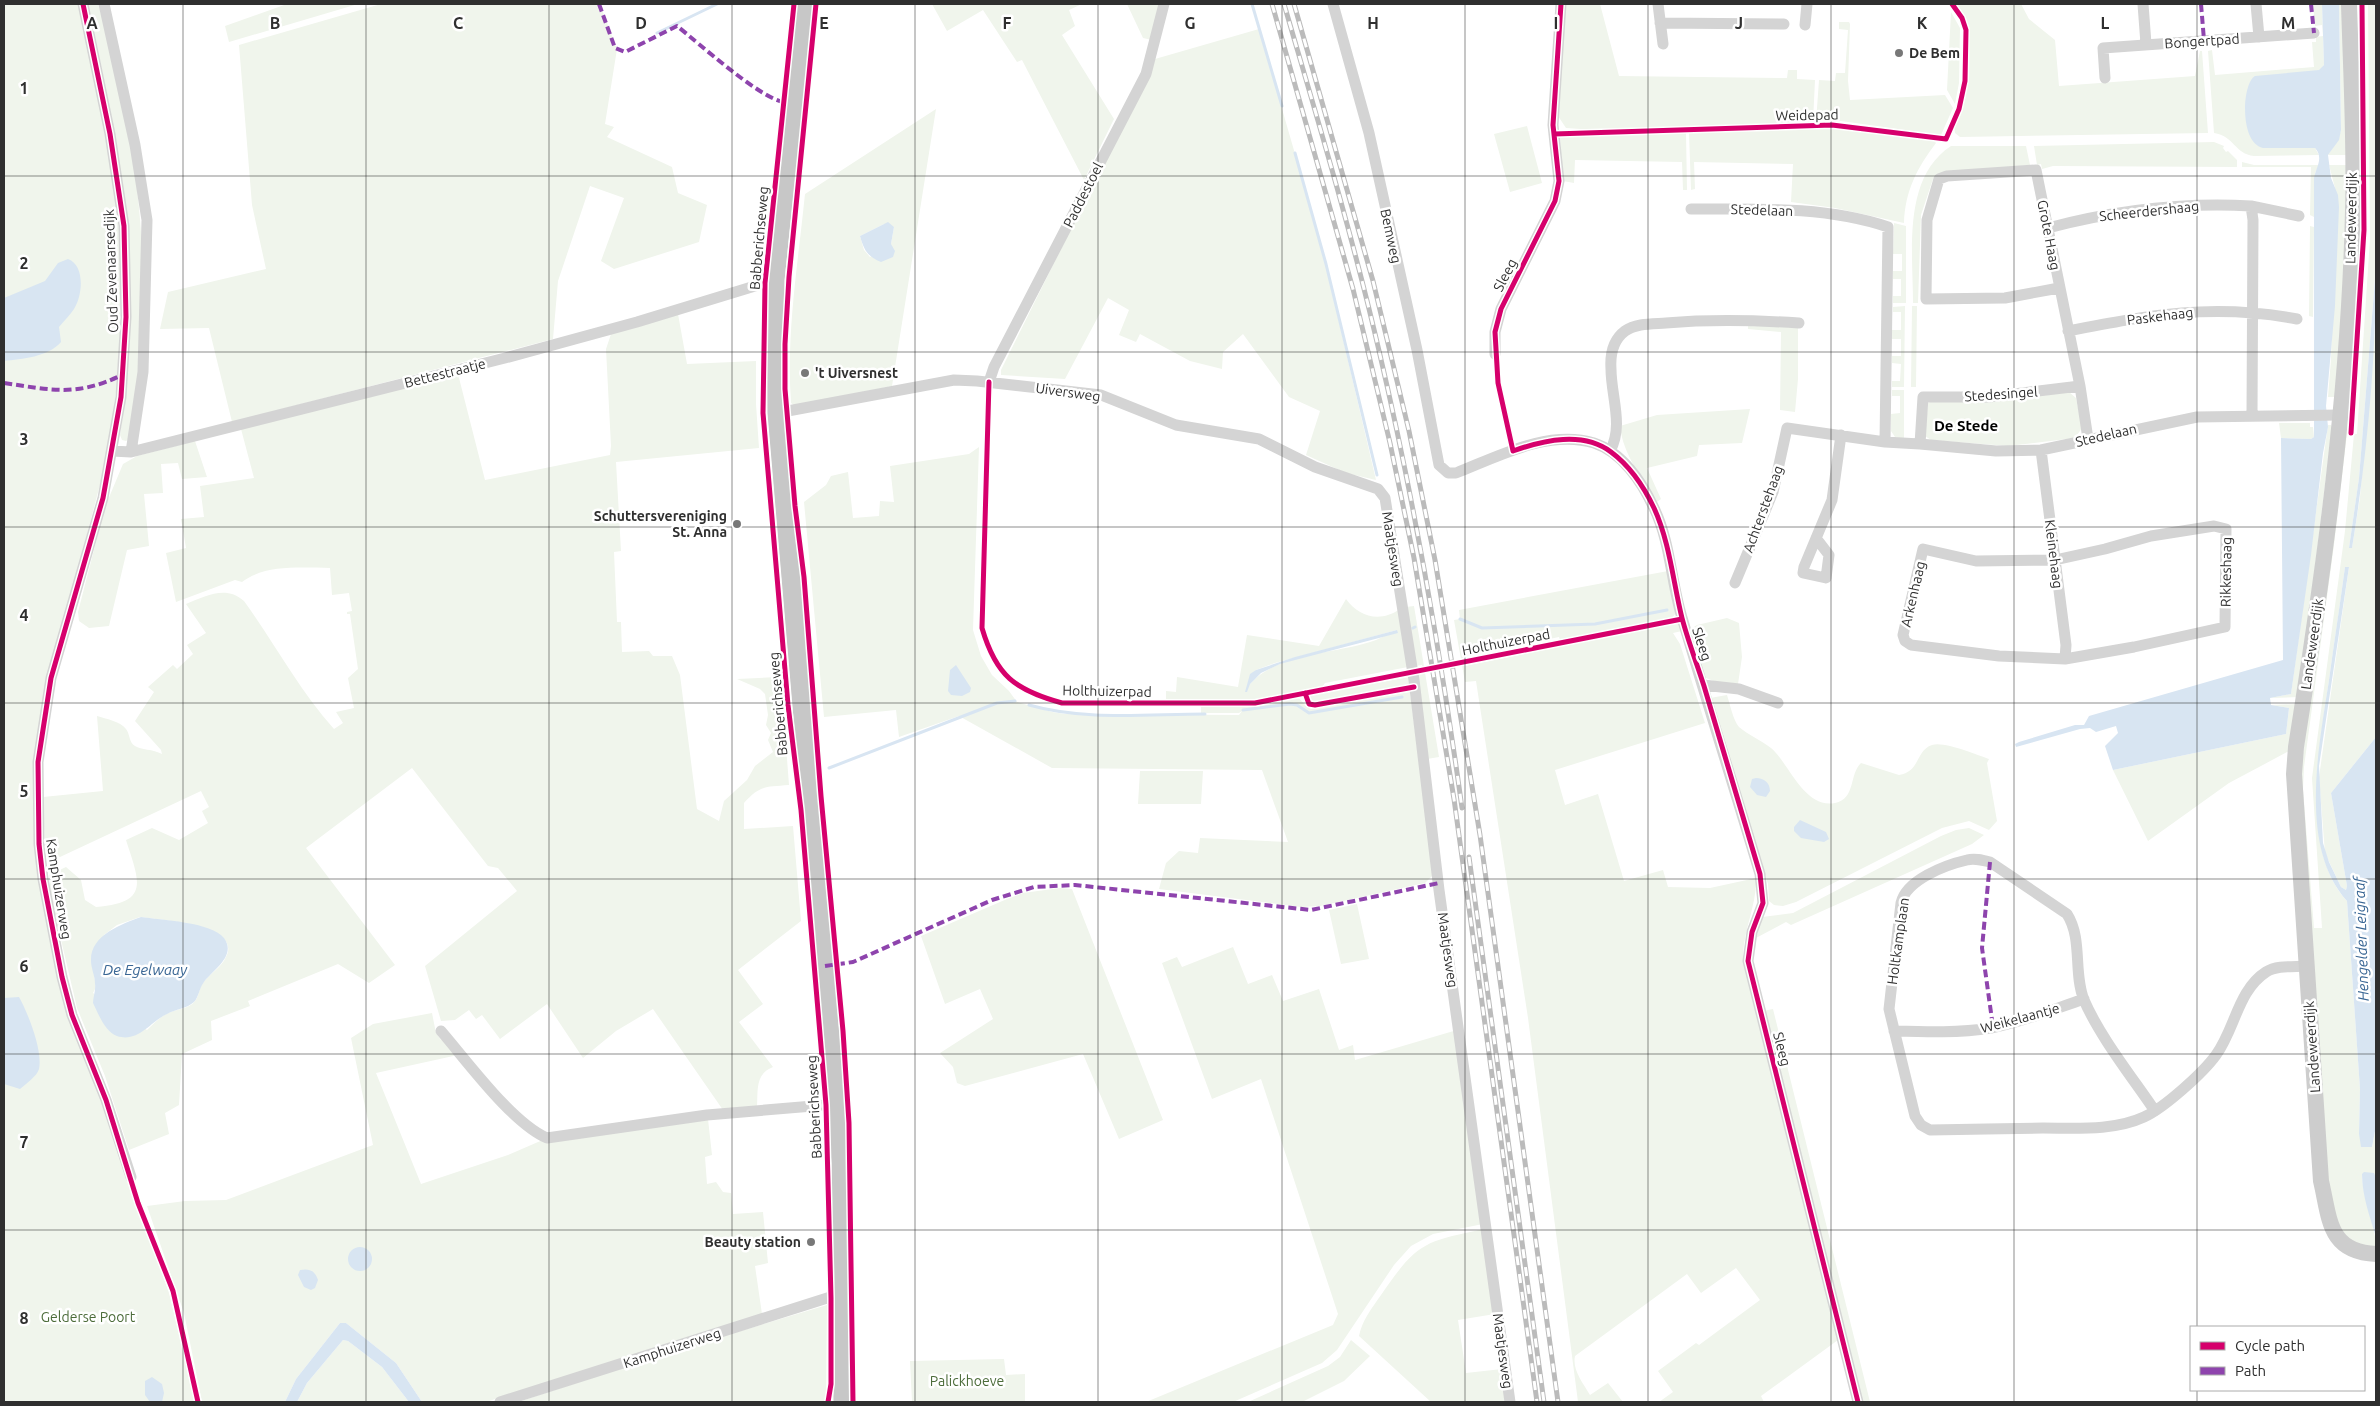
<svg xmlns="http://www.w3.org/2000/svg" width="2380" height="1406" font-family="Ubuntu,sans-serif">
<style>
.green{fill:#f0f5ec;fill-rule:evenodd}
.water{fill:#d8e5f2}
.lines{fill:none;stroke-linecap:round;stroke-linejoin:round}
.stream{stroke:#d8e5f2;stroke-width:3}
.street{stroke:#d4d4d4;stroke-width:11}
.secondary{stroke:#cdcdcd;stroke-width:16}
.primary{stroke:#c7c7c7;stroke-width:19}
.rail-casing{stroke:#bbb;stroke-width:5}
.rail{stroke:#fff;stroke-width:3;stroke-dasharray:9;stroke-linecap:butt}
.quiet{stroke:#8e44ad;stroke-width:4;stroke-dasharray:8 4;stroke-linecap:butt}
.cycleway-casing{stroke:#fff;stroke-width:8}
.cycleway{stroke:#d6006c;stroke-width:5}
.grid{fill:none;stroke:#2f2f2f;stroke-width:1;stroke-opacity:0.55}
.poi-dot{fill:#787878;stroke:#fff;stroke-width:2}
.labels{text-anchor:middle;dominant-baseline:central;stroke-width:5;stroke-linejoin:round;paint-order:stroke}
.street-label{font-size:14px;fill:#2f2f2f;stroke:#fff}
.poi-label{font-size:14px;font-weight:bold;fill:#2f2f2f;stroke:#fff;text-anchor:start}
.park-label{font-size:14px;fill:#4c6c3a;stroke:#fff}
.neighbourhood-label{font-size:15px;font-weight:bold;fill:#000;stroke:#fff}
.water-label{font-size:15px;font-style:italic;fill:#396694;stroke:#fff}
.grid-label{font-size:16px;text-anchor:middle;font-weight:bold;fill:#2f2f2f;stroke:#fff;stroke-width:5;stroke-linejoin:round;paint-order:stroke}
</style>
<rect width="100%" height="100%" fill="#fff"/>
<path class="green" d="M4,4H78L95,78L115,193L121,247L120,335L116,391L108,454L44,698L37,865L97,1088L169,1293L196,1402H4Z
M86,4H98C131,106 149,236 142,344C139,375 134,406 130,438L126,441L122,440L120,435L126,393L117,144L95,35Z
M287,4H358L229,42L225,26Z
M381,4H600L617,49L605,124L614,127L607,137L672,167L678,193L707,205L699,242L614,269L601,261L624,198L590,186L558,281L553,339L232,422L209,328L160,329L168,292L266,269L252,205L239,45Z
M932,4H1082L1069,10L1075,26L1062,35L1114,119L1084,180L1022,60L1017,62L983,10L947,31Z
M1127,4H1160L1152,40L1143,38Z
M1565,4H1600L1619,76L1787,78L1788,70H1797V79L1815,80L1813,122L1595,130L1566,128L1558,116Z
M1956,4H2021L2029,19L2055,40L2059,86L2195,76L2200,51H2202L2208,133L1960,137L1955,133L1954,127L1965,100L1968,79L1969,28L1965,16Z
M2313,4H2322L2324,65L2263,148H2315L2319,155L2254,156C2235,154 2234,136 2214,133L2208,51L2212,50L2215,75L2314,67L2312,42H2316V37L2323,36L2322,25L2315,26Z
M2339,4H2344L2347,155H2328L2338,140L2341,130Z
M2368,4H2376V267L2359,478L2349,548H2352L2360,497L2376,317V737L2331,793L2347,886L2346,890L2341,887L2325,853L2319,777L2349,567H2345C2340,605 2334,643 2329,680C2320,744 2299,849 2347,901L2360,1089L2359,1134L2372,1147L2376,1126V1178L2370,1173L2362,1174C2362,1199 2376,1223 2376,1248L2356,1245L2338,1227L2329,1193L2299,786L2346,408H2350L2334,545L2304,767L2303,789L2314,928H2322L2312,778L2345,531L2354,434H2357L2370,239Z
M1951,12L1960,28L1959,83L1955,104L1947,90Z
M1839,22H1849L1850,24L1848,81L1850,100L1945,95L1953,108L1941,135L1841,121L1816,122L1819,80L1835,81L1836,73H1845L1848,30L1839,29Z
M1259,29L1319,237L1376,480L1346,473L1306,455L1320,411L1289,397L1243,334L1223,352L1222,369L1190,361L1140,334L1136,342L1119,335L1129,310L1108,298L1065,379L1001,375V370L1155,59Z
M936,109L892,386L795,406L791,403C786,333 798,264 805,194ZM884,224L894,227L891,244L870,257L864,250L860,236Z
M1527,126L1542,183L1510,192L1494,134Z
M1830,127L1934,141L1936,143C1917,168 1905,191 1904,223L1835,208L1791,202L1793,164L1694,162L1695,189L1691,190L1689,132Z
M1686,133L1687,190H1683L1682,162L1575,160L1574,183L1563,181L1560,137Z
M2214,142L2224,146L2223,148L2226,152L2228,151L2237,160V167L2053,166L2042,169L2041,164L2037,165L2034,146Z
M1951,146H2026L2030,165L1936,175L1933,179L1921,215L1918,303H1913C1913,253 1902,178 1951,146Z
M2242,162L2254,165H2319L2315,173L2314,217L2310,215L2311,167H2242Z
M2329,165H2347V234L2336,397H2328L2331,359L2335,188Z
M1894,223L1906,226V303H1893V296H1901V279H1893V271H1902V254H1893Z
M2310,226L2314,227L2313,317L2309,316Z
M1905,306L1904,387H1892V381H1900L1901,364L1892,363V356H1901V339H1892V330H1901V312H1893V307Z
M1912,306H1917L1916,387H1911Z
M678,314L687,364L756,361V404L759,448L616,462L621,551L614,552L617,622H621L622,652L649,651L653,656H672L680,675L697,809L719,821L724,801L747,780L755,766L773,752L768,740L771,733L766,725L768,715L765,694L760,689L737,679L778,677L781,680L789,785C766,787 760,785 744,803V829L793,826L801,921L738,970L763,1004L739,1022L773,1067C755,1074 758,1090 757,1108L723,1110L653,1009L616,1031L583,1058L547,1004L500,1039L482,1015L476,1019L469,1010L455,1020L441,1021L425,966L517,891L498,868L488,866L412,768L306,848L395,965L369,983L338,964L248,1001L250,1006L211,1021L212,1040L182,1054L179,1105L165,1113L169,1134L129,1150L105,1076L77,1008L51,897L49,875L66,867L81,880L85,900L96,907C151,903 139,881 126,840L152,828L179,840L208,823L202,811L209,807L201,791L60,857L45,847L43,797L103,791L97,716C106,719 120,721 126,729C130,734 129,743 135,746C141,750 153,749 162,754L161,750L135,721L154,692L148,687L173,665L177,669L193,654L187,645L206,633L186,604C206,596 226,585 244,601C275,644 299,690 334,729L343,723L336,712L354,708L348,678L358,669L350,614H347V612L352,611L349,593L332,595L330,568C302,568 265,564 242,582L235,580L176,602L166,553L186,548L181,519L204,517L200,486L254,478L241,429L458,374L485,480L610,455L611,446L606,349L611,334ZM140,917C159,920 243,924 226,957C221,968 209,974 203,983C199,988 199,996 195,1001C189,1009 177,1009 168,1013C160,1017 153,1024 147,1030L93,993L96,987L94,975L104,935L117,925Z
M1748,323L1798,327V379L1795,412L1780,410L1781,332L1748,329Z
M1892,390H1904V439L1895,437L1891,431V414L1900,413V396H1892Z
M2069,392L2076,398L2082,428L2075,438L2008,446L1931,440L1925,436L1928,403L1933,401Z
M1750,409L1742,443L1699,445L1697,456L1647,468L1661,499L1657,502C1642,477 1623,455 1620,426L1657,415Z
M2279,423H2310V427H2313L2314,437L2311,439L2281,438Z
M2328,425H2331L2332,428L2299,697L2270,698L2291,694Z
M195,441L207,477L182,479L178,463L161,464L163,493L144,494L149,546L127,550L109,626L89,628L79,621L78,612L105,507L123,464L137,456Z
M979,447L973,630L981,656L992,675L1009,691L1017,702L1052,712L1065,714L1239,715L1242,711L1239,713H1201V705L1262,704L1298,697L1306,706L1311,709L1410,692L1433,875L1425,883L1320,906L1301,907L1159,889L1166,863L1179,851L1198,853L1200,838L1288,842L1262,770L1052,768L959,716L899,737L896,710L824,717L804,502L826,485L831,476L848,472L853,518L879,516L880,501L894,502L890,466L969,454Z
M1668,571L1676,613L1671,619L1560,640L1559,637L1463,657L1465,666L1673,624H1679L1682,631L1673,633L1680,644L1705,723L1555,770L1565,805L1598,794L1624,881L1663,870L1668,887L1710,888L1756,878C1757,904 1744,928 1743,955L1838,1340L1761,1396L1764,1402H1659L1673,1392L1658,1371L1696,1343L1699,1345L1760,1300L1736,1268L1701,1293L1687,1274L1575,1356C1572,1370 1583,1383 1590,1395L1608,1383L1623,1402H1578L1528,1018L1476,681L1465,682L1454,620L1460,619L1459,610Z
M1346,599C1359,617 1380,623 1400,609L1408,667L1325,683L1323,686L1256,700L1166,699V691L1176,692L1177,677L1238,687L1247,635L1319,646ZM1397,630C1390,633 1383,637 1376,640C1338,654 1278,652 1250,684L1256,670L1275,663Z
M1414,606L1439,757L1427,759L1416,675L1424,674L1422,665L1415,666L1406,607Z
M1727,618L1739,623L1742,657L1738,684L1718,683L1704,677L1689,630L1697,625Z
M1410,677L1409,684L1407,685L1315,702L1309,698L1311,694Z
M1727,695C1730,704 1733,720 1739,727C1748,735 1761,740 1771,748C1789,763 1804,809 1835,803C1856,799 1849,774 1861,763L1899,775C1920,772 1916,750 1932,745C1944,741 1977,755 1989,759L1987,763L1997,821L1989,830L1969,821L1942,828L1796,902L1783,906L1774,905L1769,901L1768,884L1710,698Z
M2298,704L2291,750L2229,783L2148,841L2113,770L2286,734L2289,708L2271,705Z
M1140,771H1203L1201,804H1138Z
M1969,828L1984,835L1972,844L1791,925L1786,922L1754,939L1762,917L1793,913L1941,836L1956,830Z
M1060,888L1072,889L1163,1120L1119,1139L1083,1054L965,1086L957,1083L953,1067L940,1053L993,1019L980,989L945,1004L921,936L1007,899L1023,893Z
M1357,904L1369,959L1341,964L1329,910Z
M1233,947L1248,984L1272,975L1283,1001L1319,989L1339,1050L1353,1045L1355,1060L1457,1030L1483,1224L1433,1234L1411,1246L1394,1265L1337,1350L1322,1363L1233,1402H1146L1333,1325L1338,1314L1261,1079L1212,1099L1162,963L1177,957L1182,967Z
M1773,1009L1870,1402H1860L1763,1011Z
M432,1013L436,1033L441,1040L444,1038L458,1055L376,1073L421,1184L508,1155L545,1139L708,1119L712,1155L705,1157L707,1184L716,1182L723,1192L731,1193L733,1214L763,1212L768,1263L755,1266L762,1314L486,1402H422L396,1363L346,1323H340L296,1379L285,1402H202L184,1313L147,1206L185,1201L226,1200L373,1145L351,1038L373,1024Z
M1484,1229L1495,1314L1458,1320L1466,1373L1502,1369L1506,1402H1431L1359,1336C1362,1320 1372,1308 1381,1295C1417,1243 1422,1242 1484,1229Z
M827,1305L826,1402H518L671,1352Z
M343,1340L348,1341L382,1367L409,1402H297L307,1383Z
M1351,1340L1370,1356L1344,1381L1302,1402H1248L1328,1366L1340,1357Z
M1004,1359L1006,1375L1025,1374V1402H912L910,1361Z"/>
<path class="water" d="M2322,4H2339L2341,130L2339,140L2328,155L2331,178L2338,195L2339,207L2335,306L2326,406L2328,427L2323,453L2311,555L2291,694L2270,698L2271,705L2289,708L2286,734L2113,770L2105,746L2118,733L2116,726L2096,732L2090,728L2080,729L2016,747L2015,744L2019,742L2075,725H2084L2089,716L2283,660L2281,438L2311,439L2314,437V178C2316,167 2324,158 2315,148H2263C2239,143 2242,83 2255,76L2319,70L2324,65Z
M888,222L894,227L891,244L895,251L893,257L881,262C867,256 864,250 860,236Z
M68,259C85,265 83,295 74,309C70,315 64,321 59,327L61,342C48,357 22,359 4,361V298L45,281L58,263Z
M2376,267C2376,361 2367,455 2352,548H2349L2359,478Z
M2345,567H2349L2319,766L2323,843L2329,862L2341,887L2346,890L2347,886L2331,793L2376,737V1126L2372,1147H2361L2359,1134L2360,1089L2347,901C2298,847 2319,746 2329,680C2334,642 2340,605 2345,567Z
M1397,630L1398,633L1280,664L1261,673L1250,684L1247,692H1245L1250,674L1256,670L1295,657Z
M956,665L971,688L970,692L962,696L951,695L948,691L950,670Z
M1756,778C1764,778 1770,783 1770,791L1766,797L1757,795L1750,787L1752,779Z
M1800,820L1826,832L1829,839L1824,842L1801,838L1794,831V827Z
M141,917C160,920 212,922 224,938C237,956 213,970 204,982C199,988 199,997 194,1002C186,1009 176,1009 167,1014C150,1022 138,1043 117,1036C105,1032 98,1013 93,1003C93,997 96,990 95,984C95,976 91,968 91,961C90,935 122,924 141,917Z
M19,997C28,1013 43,1051 39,1069C37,1076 26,1084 20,1089L4,1084V998Z
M2364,1172L2374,1173L2376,1178V1237C2370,1217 2362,1196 2362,1174Z
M348 1259a12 12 0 1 1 24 0a12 12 0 1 1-24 0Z
M300,1270C310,1268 315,1271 318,1280L315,1288L311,1290L304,1287L298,1275Z
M340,1323H346L396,1363L422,1402H409L382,1367L348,1341L343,1340L307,1383L297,1402H285L296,1379Z
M152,1377L162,1384L164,1393L162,1402H150L145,1395V1381Z"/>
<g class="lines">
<path class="stream" d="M1252,4L1282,106
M657,33L717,4
M1295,153L1326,264L1377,475
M1460,619L1482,628L1595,624L1667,610
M1413,628L1415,627
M1029,705C1085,721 1147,714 1205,714
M1243,710L1290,704L1297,705L1309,713L1402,697
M829,768L997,703L1015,701"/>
<path class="street" d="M83,4L110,134L124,226L126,317L121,397L103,498L51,678L38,762L39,844L43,879L62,977L72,1015L106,1100L131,1177
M104,4L135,145L147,220L143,372L131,452
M1333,4L1369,133L1417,350L1439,465L1448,473H1456C1497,457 1548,429 1594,443C1622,452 1642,482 1654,508C1671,543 1671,584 1683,621C1708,706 1735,790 1760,874L1763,903L1752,932L1748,961L1858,1402
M1658,4L1663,44
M2143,4L2146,44
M2256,4L2259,37
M1660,23L1784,24
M1805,25L1807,4
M2105,78L2103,48L2314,33
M2251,206L2299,216
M1691,209C1756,209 1825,206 1888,227L1885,442
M2048,228C2116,210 2181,202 2251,206L2253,220L2252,415
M2059,288L2005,298L1926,299L1927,220L1939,179L1947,176L2036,170L2080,386L2088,439
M2068,331C2150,315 2213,303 2297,319
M1495,354V332L1501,309L1555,201L1559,181L1553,125L1561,4
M989,382L994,367L1146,74L1164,4
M2080,386L1989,397H1923L1920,444L1996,451L2041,450L2197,417L2340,415
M777,413L954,380L977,381L1101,395L1176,425L1259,439L1315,467L1378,489L1385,498L1414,680L1439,890L1510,1402
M2041,450L2066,645L2065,659
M112,451L131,452L505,358L637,322L775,280
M1610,451C1624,426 1611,396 1611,369C1610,354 1613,340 1625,331C1636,323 1653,324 1666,323C1712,319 1753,320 1799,323
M2214,526L2226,529L2225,627L2134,647L2065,659L1999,656L1911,645L1905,641L1903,635L1923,549L1976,561L2055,560L2105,549L2151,536Z
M1816,538L1829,555L1826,578L1803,573L1804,567L1832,500L1841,435
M1735,583L1773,492L1787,428L1885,442L1920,444
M1703,685L1739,689L1778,703
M441,1031C467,1061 512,1123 547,1138L707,1115L837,1104
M1894,1031C1927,1032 1959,1033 1991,1028C2023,1022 2054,1009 2084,999
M2155,1111C2132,1077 2100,1037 2084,1000C2073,973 2083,939 2067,914L1990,862C1982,860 1974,858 1967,860C1945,865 1906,880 1901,903L1889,1009L1915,1116L1921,1125L1930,1130C1968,1129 2005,1129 2043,1128C2076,1128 2114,1131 2144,1117C2164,1108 2203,1073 2216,1055C2235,1029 2238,990 2266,972C2277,965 2294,967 2307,966
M500,1402L843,1293"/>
<path class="secondary" d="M2349,4C2351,73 2355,142 2353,211C2349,391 2324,570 2296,747L2294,774L2321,1181C2330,1219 2328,1252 2376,1254"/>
<path class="primary" d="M804,4L775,280L777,413L841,1163L843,1402"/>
<g class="rail-casing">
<path id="rail" d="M1272,4L1353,289L1390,443L1414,558L1454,799L1537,1402
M1284,4C1318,121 1353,237 1380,355C1415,505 1441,656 1462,808
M1294,4L1373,281L1409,431L1435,560L1480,835L1558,1402
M1469,857L1544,1402"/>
</g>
<use href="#rail" class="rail"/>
<path class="quiet" d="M599,4L615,48L625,52L677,26C701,45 757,96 783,102
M2201,4L2204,40
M2311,4L2314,33
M4,383C52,390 76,397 122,375
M1990,862L1982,948L1993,1027
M825,966L853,962L992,900L1034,887L1075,885L1311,910L1439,883"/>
<g class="cycleway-casing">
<path id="cycleway" d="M83,4L110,134L124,226L126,317L121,397L103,498L51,678L38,762L39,844L43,879L62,977L72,1015L106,1100L138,1203L173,1291L198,1402
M794,4L765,283L763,413L788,705L801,810L826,1105L831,1298V1384L828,1402
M816,4L789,277L785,344V389L795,506L804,577L821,796L843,1031L849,1123L853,1402
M1561,4L1553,125L1559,181L1555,201L1501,309L1495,332L1498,383L1513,451C1544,440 1583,431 1611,452C1630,466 1644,487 1654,508C1670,543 1673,582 1682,618C1688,641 1697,664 1704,686C1723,749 1741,812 1760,874L1763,903L1752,932L1748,961L1858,1402
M1554,134L1832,125L1946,139L1959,109L1965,81L1966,30L1962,18L1952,4
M989,382L982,628C996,676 1015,690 1062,703H1255L1682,619
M2351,433L2364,230L2362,4
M1305,693L1309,704L1315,705L1414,687"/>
</g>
<use href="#cycleway" class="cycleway"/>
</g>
<path class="grid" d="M183,4V1402M366,4V1402M549,4V1402M732,4V1402M915,4V1402M1098,4V1402M1282,4V1402M1465,4V1402M1648,4V1402M1831,4V1402M2014,4V1402M2197,4V1327M4,176H2376M4,352H2376M4,527H2376M4,703H2376M4,879H2376M4,1054H2376M4,1230H2376M2197,1390V1402"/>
<g class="poi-dot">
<circle cx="1899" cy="53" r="5"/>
<circle cx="805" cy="373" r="5"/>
<circle cx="737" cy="524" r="5"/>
<circle cx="811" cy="1242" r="5"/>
</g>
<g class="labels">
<g class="street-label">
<text transform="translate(2202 41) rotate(-4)">Bongertpad</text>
<text transform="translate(1807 115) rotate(-1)">Weidepad</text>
<text transform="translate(1083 195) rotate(-63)">Paddestoel</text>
<text transform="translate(1762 210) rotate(2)">Stedelaan</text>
<text transform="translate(2149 211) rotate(-6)">Scheerdershaag</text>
<text transform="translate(2351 218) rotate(-89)">Landeweerdijk</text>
<text transform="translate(2049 235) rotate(79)">Grote Haag</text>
<text transform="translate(1391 236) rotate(78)">Bemweg</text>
<text transform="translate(759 238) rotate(-85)">Babberichseweg</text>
<text transform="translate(111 271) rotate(-92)">Oud Zevenaarsedijk</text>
<text transform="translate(1505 275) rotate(-63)">Sleeg</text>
<text transform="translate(2160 316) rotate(-7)">Paskehaag</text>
<text transform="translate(445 373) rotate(-14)">Bettestraatje</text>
<text transform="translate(1068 392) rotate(8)">Uiversweg</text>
<text transform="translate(2001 394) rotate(-4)">Stedesingel</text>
<text transform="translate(2106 435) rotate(-13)">Stedelaan</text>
<text transform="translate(1763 509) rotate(-70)">Achterstehaag</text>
<text transform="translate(1393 549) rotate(81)">Maatjesweg</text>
<text transform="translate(2054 554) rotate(83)">Kleinehaag</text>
<text transform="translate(2226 572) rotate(-89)">Rikkeshaag</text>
<text transform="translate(1913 594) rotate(-77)">Arkenhaag</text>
<text transform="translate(1506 642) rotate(-11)">Holthuizerpad</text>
<text transform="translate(1702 644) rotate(72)">Sleeg</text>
<text transform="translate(2312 644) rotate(-82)">Landeweerdijk</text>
<text transform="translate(1107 691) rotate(1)">Holthuizerpad</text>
<text transform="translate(778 704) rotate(-95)">Babberichseweg</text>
<text transform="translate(59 889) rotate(81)">Kamphuizerweg</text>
<text transform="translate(1898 941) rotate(-82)">Holtkamplaan</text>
<text transform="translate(1448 950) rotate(82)">Maatjesweg</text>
<text transform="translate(2020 1018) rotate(-15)">Weikelaantje</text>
<text transform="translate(2312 1047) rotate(-94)">Landeweerdijk</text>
<text transform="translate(1782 1049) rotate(76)">Sleeg</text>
<text transform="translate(814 1107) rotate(-93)">Babberichseweg</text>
<text transform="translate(672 1348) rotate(-18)">Kamphuizerweg</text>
<text transform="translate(1503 1351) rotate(82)">Maatjesweg</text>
</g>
<g class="poi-label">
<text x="1909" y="53">De Bem</text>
<text x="815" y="373">'t Uiversnest</text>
<text x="727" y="516" text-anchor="end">Schuttersvereniging<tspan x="727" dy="16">St. Anna</tspan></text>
<text x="801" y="1242" text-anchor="end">Beauty station</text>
</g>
<g class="park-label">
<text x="88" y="1317">Gelderse Poort</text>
<text x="967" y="1381">Palickhoeve</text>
</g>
<g class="neighbourhood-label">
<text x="1966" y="425">De Stede</text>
</g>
<g class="water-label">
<text transform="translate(2361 939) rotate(-92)">Hengelder Leigraaf</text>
<text x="145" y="969">De Egelwaay</text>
</g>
</g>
<g class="grid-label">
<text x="92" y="29">A</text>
<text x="275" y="29">B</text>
<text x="458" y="29">C</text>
<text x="641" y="29">D</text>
<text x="824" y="29">E</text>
<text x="1007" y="29">F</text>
<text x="1190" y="29">G</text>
<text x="1373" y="29">H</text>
<text x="1556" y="29">I</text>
<text x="1739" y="29">J</text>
<text x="1922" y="29">K</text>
<text x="2105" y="29">L</text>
<text x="2288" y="29">M</text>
<text x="24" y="94">1</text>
<text x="24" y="269">2</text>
<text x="24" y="445">3</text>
<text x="24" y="621">4</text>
<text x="24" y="797">5</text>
<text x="24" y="972">6</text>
<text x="24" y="1148">7</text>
<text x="24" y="1324">8</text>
</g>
<rect width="2380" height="1406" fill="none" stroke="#2f2f2f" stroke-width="10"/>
<rect x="2190" y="1326" width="175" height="65" fill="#ffffff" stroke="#acacac"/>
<rect x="2200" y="1342" width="25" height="8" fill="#d6006c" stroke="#acacac"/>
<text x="2235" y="1351" font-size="15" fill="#2f2f2f">Cycle path</text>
<rect x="2200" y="1367" width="25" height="8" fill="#8e44ad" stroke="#acacac"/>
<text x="2235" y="1376" font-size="15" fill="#2f2f2f">Path</text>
</svg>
